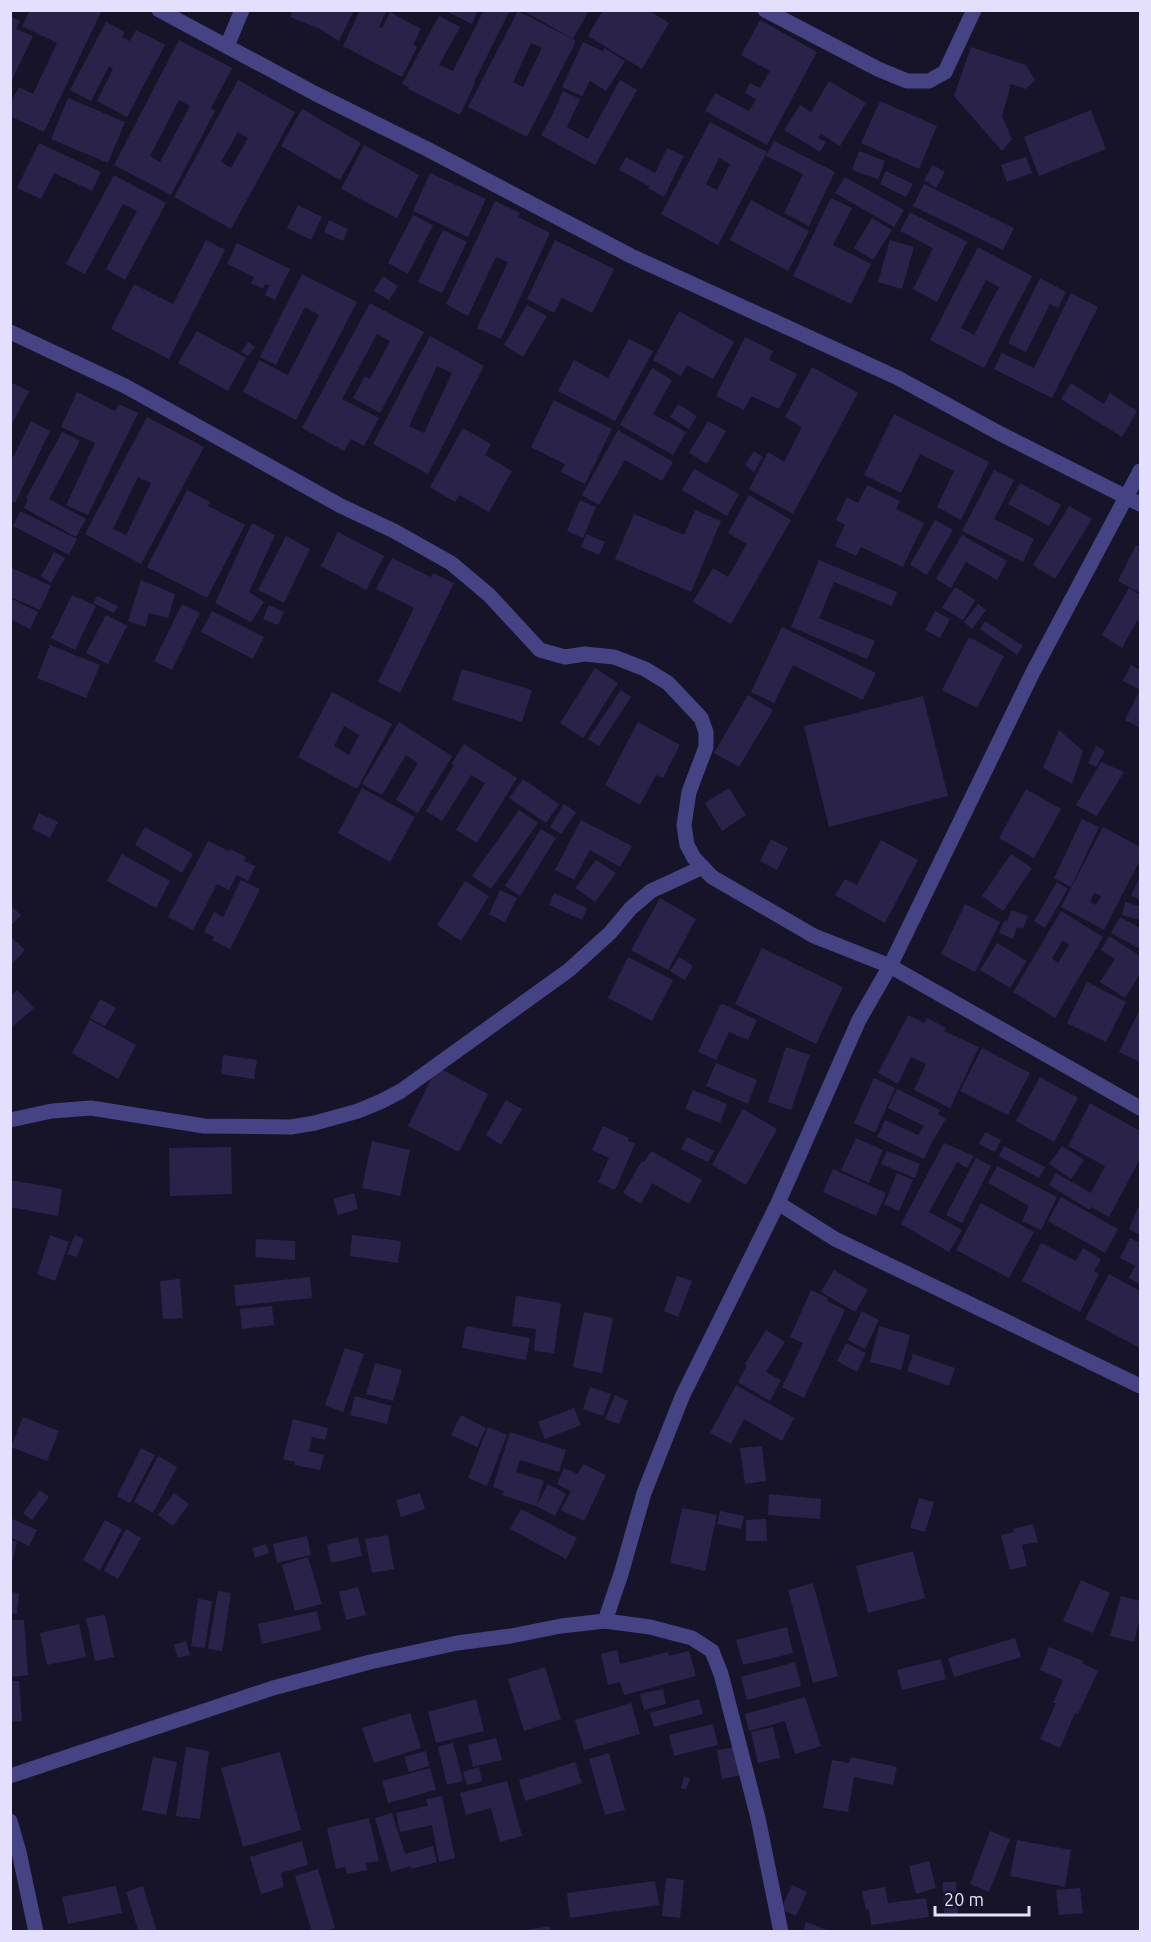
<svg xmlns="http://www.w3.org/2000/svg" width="1151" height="1942" font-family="Ubuntu,sans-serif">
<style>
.building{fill:#2a2249;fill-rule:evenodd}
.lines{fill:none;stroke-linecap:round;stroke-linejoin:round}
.minor{stroke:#464384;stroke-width:15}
</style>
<rect width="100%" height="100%" fill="#171429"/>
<path class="building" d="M30,10L101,12L44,132L10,116V100H12L19,87L33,94L57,43L22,26Z
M293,10H354L339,41L320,29L290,17Z
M360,10H387L379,27L382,28L390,12L421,29L413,45L417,47L402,77L343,46Z
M444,10H478L472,24Z
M484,10H510L474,82L475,83L460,115L408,89L409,87L402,84L439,16L460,27L439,65L453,71Z
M522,10H589L573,39Z
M603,10H648L669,23L642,69L588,36Z
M518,11L576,41L527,137L468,107ZM531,43L542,48L523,87L513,82Z
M10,16L20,21L16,29L33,36L10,84Z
M760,20L817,52L767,145L705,111L715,93L749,111L756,99L745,93L750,83L760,88L770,71L741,55Z
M106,22L125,32L122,37L130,41L136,30L165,45L127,117L97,101L113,69L109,66L91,101L70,90Z
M179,40L232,68L211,108L215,111L171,195L114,165ZM179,100L190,106L160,162L150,156Z
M583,42L603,51L604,48L625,61L606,91L590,81L582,96L562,87Z
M971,47L1026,65L1035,80L1026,89L1011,84L1002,116L1012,139L1002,151L954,96Z
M238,80L295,112L231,229L174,197ZM238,132L248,138L231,168L221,162Z
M620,80L637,90L595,165L541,135L551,118L563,91L580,99L567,127L588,139Z
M829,81L866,103L840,146L821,134L818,138L826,142L820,152L784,130L800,105L811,112Z
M68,98L125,122L108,163L51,139Z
M880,101L937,126L919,169L861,143Z
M302,109L361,143L340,180L281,146Z
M1091,110L1106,149L1039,176L1024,137Z
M710,122L767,152L718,245L661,214ZM719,158L730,164L717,190L706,184Z
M774,141L835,172L809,226L784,213L803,174L766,156Z
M39,143L101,172L92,191L54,173L41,199L17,188Z
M364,145L419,175L397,218L341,189Z
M667,148L684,156L664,197L648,188L649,186L619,170L626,157L655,173Z
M859,151L885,161L878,179L852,170Z
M1026,157L1032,173L1007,182L1001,165Z
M933,165L945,172L936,188L924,180Z
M886,171L913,184L906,197L880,184Z
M430,173L486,199L468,237L413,211Z
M114,175L166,203L125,280L106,269L137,211L123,204L85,274L66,264Z
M845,177L904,210L894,227L835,193Z
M924,184L1014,228L1003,250L913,206Z
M831,198L852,208L833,245L871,264L851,304L793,276Z
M751,200L809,231L788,271L730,240Z
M495,201L520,213L518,217L550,233L501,339L477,328L508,262L496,257L468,316L446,304Z
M298,205L322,217L311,240L287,228Z
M910,212L967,242L937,302L913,289L933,248L900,231Z
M413,215L433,225L408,274L388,263Z
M872,218L892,230L873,260L854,248Z
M329,220L348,229L343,241L324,232Z
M443,230L467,242L442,293L418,282Z
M206,240L225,250L169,359L111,329L134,284L173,304Z
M555,240L614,269L592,313L562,298L554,313L527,299Z
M890,240L914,247L902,289L878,282Z
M237,243L290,269L275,300L265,295L269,286L265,284L263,289L251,283L254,277L227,264Z
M978,247L1032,276L984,368L930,340ZM986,280L999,287L974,335L961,328Z
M302,274L357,302L296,420L243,392L259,360L288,375L319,315L305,307L276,365L260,357Z
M383,276L398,286L389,300L374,291Z
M1040,278L1066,292L1058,308L1050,304L1026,352L1008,343Z
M1071,293L1098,307L1052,398L994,369L1002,353L1034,368Z
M370,303L424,332L380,413L353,398L365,376L370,379L390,341L377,334L342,399L379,418L364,446L351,439L344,451L302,428Z
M527,305L547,316L523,357L504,345Z
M679,311L734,342L713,379L687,365L681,376L653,360Z
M197,331L246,358L228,391L178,363Z
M430,336L484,366L428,474L373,444ZM437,366L452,373L424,433L409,426Z
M745,337L773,351L769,360L797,374L779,409L751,396L744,410L716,396Z
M629,339L653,351L615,421L558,391L574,360L608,378Z
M248,342L255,347L248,356L241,352Z
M812,367L858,393L793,514L749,489L768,452L784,462L802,427L785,417Z
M652,368L672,380L653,414L686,432L673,455L620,425Z
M10,382L29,391L10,428Z
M1071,383L1104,404L1110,393L1137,411L1122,437L1061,399Z
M77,392L115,411L119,404L138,413L88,515L66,505L95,443L61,427Z
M554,400L612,429L585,484L561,472L565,464L531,447Z
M678,404L697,416L689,429L670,417Z
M894,414L989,462L961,520L937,507L954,471L920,454L901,493L864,475Z
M147,417L204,447L141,564L85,534ZM138,477L151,483L126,535L113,529Z
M31,421L50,431L15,503L10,500V463Z
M708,421L726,431L707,464L689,453Z
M463,428L491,444L485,455L512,471L489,512L459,495L455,502L430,487Z
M618,430L673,462L662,481L625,460L599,505L582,495Z
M62,432L80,441L49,499L86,519L76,537L24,508L28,499L26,498Z
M754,451L763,457L754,472L745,465Z
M694,469L739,494L727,516L682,490Z
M994,470L1014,480L994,519L1034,539L1023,562L962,531Z
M1020,483L1061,505L1049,526L1008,504Z
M867,485L900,501L896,509L924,523L903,567L861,547L856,556L835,546L845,525L836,520L847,497L858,503Z
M187,490L210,502L208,506L245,525L207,598L147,567Z
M749,495L791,520L731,624L693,602L713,568L728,577L747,544L728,533Z
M580,500L596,507L583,538L567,531Z
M1069,506L1092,519L1055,579L1033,565Z
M695,510L721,521L691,592L615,559L634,514L684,535Z
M20,511L77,539L69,555L13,526Z
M935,520L953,530L927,575L910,565Z
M252,523L275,535L249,592L264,602L251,622L215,603Z
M338,532L384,556L366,590L321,566Z
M586,534L605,542L599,555L581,547Z
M962,535L1007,561L997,580L966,562L951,588L936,579Z
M286,536L310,549L284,603L258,590Z
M1136,545L1140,547V593L1118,581Z
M54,552L65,558L51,583L41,576Z
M392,558L431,577L433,573L454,583L400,693L378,682L414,608L376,589Z
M819,560L897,592L892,606L834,582L819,618L875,641L867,659L791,627Z
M10,567L51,586L40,610L10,597Z
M141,580L175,594L168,618L149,613L145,627L128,621Z
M955,587L975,600L963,620L942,608Z
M1129,588L1140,595V623L1137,621L1122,648L1102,635Z
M72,595L96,606L75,650L51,638Z
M97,596L118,606L114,613L93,603Z
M10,598L38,612L30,629L10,619Z
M182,604L200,613L172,670L154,661Z
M978,604L986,610L972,629L964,622Z
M269,605L284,612L278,625L263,619Z
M212,611L264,637L253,659L201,632Z
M935,611L950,619L940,638L925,630Z
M106,615L127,626L108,664L86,653Z
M985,621L1023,646L1017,655L980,629Z
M782,627L876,673L863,700L793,665L774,703L751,692Z
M969,637L1004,656L977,708L942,690Z
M50,645L100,665L86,698L37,678Z
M1131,665L1140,670V690L1123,681Z
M595,668L618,683L583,738L560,723Z
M462,669L532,690L522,722L452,700Z
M621,690L631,697L599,746L588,739Z
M1140,690V728L1125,720Z
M332,692L392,724L357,789L298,757ZM344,726L359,735L349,755L334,746Z
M748,695L773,710L739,767L714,753Z
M923,696L948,796L829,827L804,726Z
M399,722L452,756L418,813L396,800L418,763L406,755L382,795L362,784Z
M638,722L680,745L663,778L656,775L640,805L605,785Z
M1059,730L1083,751L1072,784L1043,768Z
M464,744L517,778L477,843L456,830L485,783L471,775L442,821L426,811L454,765L452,763Z
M1096,746L1105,751L1096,767L1088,763Z
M1101,762L1124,772L1097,816L1076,805Z
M523,779L559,804L546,823L509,798Z
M362,788L415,817L390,862L338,833Z
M729,788L746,815L722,831L705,803Z
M1026,789L1061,809L1034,858L999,838Z
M564,804L576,812L561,834L550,827Z
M519,810L538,823L491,889L472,876Z
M39,813L58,822L50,838L32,829Z
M1082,819L1099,827L1071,887L1054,878Z
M581,820L632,846L620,867L590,850L574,880L555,870Z
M145,827L193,854L182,873L135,845Z
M1103,827L1140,847V860L1104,930L1061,907ZM1094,893L1101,896L1096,905L1090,902Z
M541,829L556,838L520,896L505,886Z
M771,839L788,848L777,870L760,861Z
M881,840L918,860L885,923L835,895L845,879L857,885Z
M208,841L229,851L230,849L246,857L244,861L255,866L248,881L237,875L229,890L217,884L193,930L168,917Z
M122,854L170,881L156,908L107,881Z
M1011,854L1032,868L1003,911L982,896Z
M596,860L616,873L595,902L575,888Z
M1140,877V900L1131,895Z
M241,880L260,889L230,949L212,940L214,937L204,932L214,912L223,917Z
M465,881L489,896L461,941L437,925Z
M1057,882L1068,889L1045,928L1034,921Z
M500,890L517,898L505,922L489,914Z
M554,893L587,908L582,920L549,905Z
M660,898L696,919L668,970L631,950Z
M1125,902L1140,906V920L1122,915Z
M965,904L1000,922L975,972L941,954Z
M10,905L21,915L10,927Z
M1011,910L1028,916L1023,929L1017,927L1013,939L999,933L1004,921L1007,922Z
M1061,911L1103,937L1055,1018L1013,992ZM1063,940L1069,945L1058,963L1052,958Z
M1120,917L1140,928V946L1138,948L1111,933Z
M10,936L25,950L10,966Z
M1109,936L1140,956V974L1125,998L1100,982L1115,959L1101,950Z
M997,943L1027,961L1010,988L980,970Z
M762,948L843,987L816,1044L735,1004Z
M628,957L673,980L652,1021L608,998Z
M679,957L693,966L685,980L670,971Z
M1087,982L1126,1002L1106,1042L1067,1023Z
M17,990L34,1008L10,1029V996Z
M100,999L116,1008L105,1026L90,1018Z
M723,1004L757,1020L748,1040L729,1032L716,1060L698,1052L720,1005Z
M1140,1009V1062L1119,1052Z
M908,1015L924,1023L927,1018L946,1028L944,1031L979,1047L950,1108L914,1090L926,1064L911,1057L898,1084L878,1073Z
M90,1020L136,1045L118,1079L72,1053Z
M786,1047L810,1055L791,1110L768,1102Z
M982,1048L1030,1073L1008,1115L960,1091Z
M223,1055L257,1060L254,1079L221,1074Z
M716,1063L757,1080L748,1104L706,1086Z
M437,1067L488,1094L459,1152L408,1126Z
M1040,1077L1078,1098L1054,1142L1016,1121Z
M874,1078L895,1088L875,1133L854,1123Z
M897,1089L940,1110L938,1114L946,1119L932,1142L924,1159L877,1137L885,1120L918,1135L924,1126L888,1108Z
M693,1090L727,1104L720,1123L685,1109Z
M506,1100L522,1109L501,1145L486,1135Z
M1090,1103L1140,1131V1159L1109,1217L1091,1207L1090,1210L1049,1185L1056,1173L1091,1193L1105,1166L1068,1146Z
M743,1109L777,1129L746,1185L712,1165Z
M603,1126L629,1138L628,1141L635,1144L615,1190L598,1182L609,1158L592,1150Z
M985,1132L1001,1140L995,1152L979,1144Z
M687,1137L714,1151L708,1162L681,1149Z
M856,1138L883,1150L869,1183L841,1170Z
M372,1141L410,1150L400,1196L362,1188Z
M944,1143L974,1156L967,1168L957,1162L929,1212L962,1230L949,1252L901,1224Z
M1004,1146L1045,1167L1039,1178L999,1156Z
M1062,1146L1084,1160L1071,1179L1049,1164Z
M231,1147L232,1194L170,1196L169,1148Z
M651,1151L702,1180L689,1204L652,1183L641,1204L623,1193L642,1161L644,1162Z
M887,1151L920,1164L915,1178L881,1164Z
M976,1158L991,1166L962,1223L946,1215Z
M997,1166L1057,1197L1041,1230L1022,1221L1029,1206L988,1183Z
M833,1169L886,1193L876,1216L823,1192Z
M897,1173L913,1180L899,1211L884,1204Z
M10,1180L62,1189L58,1216L10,1207Z
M354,1193L358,1209L338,1215L333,1199Z
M1061,1197L1118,1229L1105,1253L1048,1221Z
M981,1203L1034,1232L1009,1278L956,1250Z
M1140,1203V1235L1129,1229Z
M50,1235L69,1242L55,1281L37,1274Z
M75,1235L84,1239L77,1257L67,1254Z
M352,1235L401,1241L398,1263L350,1256Z
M1130,1238L1140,1243V1285L1129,1278L1135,1266L1120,1258Z
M256,1239L295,1241V1260L255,1257Z
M1041,1243L1076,1261L1083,1248L1101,1259L1094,1271L1099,1274L1080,1312L1022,1281Z
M834,1270L868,1290L855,1312L821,1292Z
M1109,1274L1140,1291V1348L1085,1319Z
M677,1276L692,1281L678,1317L664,1311Z
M310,1277L312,1298L236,1306L234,1285Z
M180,1279L183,1318L163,1319L160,1281Z
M811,1290L828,1298L827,1301L845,1310L804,1398L782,1387L803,1343L790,1337Z
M516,1296L561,1303L554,1353L534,1351L536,1329L512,1326Z
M272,1306L274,1325L242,1329L240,1309Z
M862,1311L879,1320L865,1349L848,1340Z
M584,1312L613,1318L602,1373L573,1367Z
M466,1326L530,1338L526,1360L462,1348Z
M879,1326L910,1335L901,1370L870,1362Z
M766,1330L785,1342L766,1372L781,1380L770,1401L738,1382L747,1365L745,1364Z
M846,1343L866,1353L857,1372L837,1361Z
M345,1348L364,1354L343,1412L325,1405Z
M913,1354L955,1368L949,1386L907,1371Z
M375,1363L402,1370L393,1401L366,1394Z
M736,1385L794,1418L782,1441L744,1419L731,1444L710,1433Z
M590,1387L611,1394L603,1416L583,1409Z
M615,1395L628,1401L619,1424L605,1419Z
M355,1396L391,1406L387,1424L350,1415Z
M574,1408L581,1425L545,1439L538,1422Z
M461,1415L486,1428L477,1447L451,1435Z
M23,1417L59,1431L47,1461L11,1447Z
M293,1419L328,1428L325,1440L312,1437L309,1451L324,1455L320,1470L295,1465V1462L283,1459Z
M488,1427L507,1435L487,1486L468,1478Z
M510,1432L566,1450L559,1472L520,1460L516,1472L544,1481L536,1506L502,1495L504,1491L493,1487Z
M762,1446L766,1481L745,1484L740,1448Z
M141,1448L155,1455L130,1503L117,1496Z
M158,1456L177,1467L153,1513L134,1502Z
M583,1464L606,1475L584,1521L561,1510L571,1491L557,1484L564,1468L578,1474Z
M548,1484L566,1494L555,1516L536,1506Z
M40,1490L49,1497L32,1520L23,1513Z
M174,1493L189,1504L173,1526L158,1515Z
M420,1493L425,1509L401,1517L396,1500Z
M769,1494L821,1499L820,1519L768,1515Z
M919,1498L934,1502L925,1532L910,1528Z
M682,1508L717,1515L705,1571L670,1563Z
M521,1509L577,1538L566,1559L510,1529Z
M720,1511L744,1516L741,1529L717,1524Z
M13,1519L37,1530L29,1546L10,1537V1523Z
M766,1519L767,1541H746V1520Z
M105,1520L122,1529L100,1570L83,1560Z
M1033,1524L1038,1542L1022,1545L1027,1566L1010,1570L1001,1535L1014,1532L1013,1529Z
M126,1529L141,1538L118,1579L104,1571Z
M388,1535L394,1569L372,1573L365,1539Z
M307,1536L311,1555L277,1563L273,1544Z
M358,1537L362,1556L331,1563L327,1545Z
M10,1540L17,1542L11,1567H10Z
M266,1544L269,1553L255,1558L252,1548Z
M913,1551L925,1598L868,1613L856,1566Z
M308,1557L322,1604L295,1611L282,1565Z
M1081,1580L1110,1593L1093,1633L1063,1621Z
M813,1583L838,1676L813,1683L788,1590Z
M358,1587L366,1615L346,1620L339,1592Z
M218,1591L231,1593L222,1651L208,1649Z
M10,1592L19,1593L17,1614L10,1613Z
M1121,1596L1140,1601V1617L1134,1642L1110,1636Z
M198,1599L212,1601L205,1648L191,1646Z
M317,1611L321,1630L262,1644L258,1624Z
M105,1615L114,1657L95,1661L86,1618Z
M10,1620H24L28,1675L10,1677Z
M79,1624L86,1657L47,1665L40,1633Z
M787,1627L793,1653L743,1665L736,1640Z
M1015,1638L1021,1657L954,1677L948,1658Z
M186,1641L190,1655L178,1658L174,1645Z
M1049,1647L1083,1661L1082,1663L1098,1671L1078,1714L1075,1713L1060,1748L1040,1739L1056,1703H1053L1063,1680L1040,1670Z
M617,1650L620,1664L668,1652L669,1656L689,1651L696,1676L624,1695L620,1682L608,1685L601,1654Z
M941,1659L946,1679L902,1690L897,1670Z
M795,1662L801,1686L747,1700L741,1677Z
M545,1667L561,1719L524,1731L508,1679Z
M10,1681H19L22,1721L10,1722Z
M663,1689L666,1704L644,1710L640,1694Z
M805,1697L821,1746L795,1754L785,1721L749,1731L745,1714Z
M476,1699L484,1731L436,1743L428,1712Z
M699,1699L703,1714L654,1727L650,1713Z
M631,1703L640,1734L584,1750L575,1720Z
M410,1713L421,1748L374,1763L362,1728Z
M713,1724L718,1745L674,1756L669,1735Z
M773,1727L780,1758L758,1763L751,1732Z
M496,1738L502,1760L473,1767L468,1745Z
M453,1743L463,1781L447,1785L438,1747Z
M186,1747L209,1751L200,1819L176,1816Z
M736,1747L741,1775L722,1779L717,1750Z
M426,1751L429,1766L409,1772L404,1757Z
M280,1752L301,1830L243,1847L221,1768Z
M609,1753L625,1810L605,1815L589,1759Z
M153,1757L177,1762L166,1815L142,1810Z
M851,1757L897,1767L893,1785L854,1777L848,1812L823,1808L832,1760L849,1763Z
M575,1762L582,1783L525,1801L519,1780Z
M479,1767L482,1781L467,1785L463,1772Z
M430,1768L436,1790L388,1803L382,1781Z
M684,1777L690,1778L686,1790L681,1788Z
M507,1781L522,1836L500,1842L491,1808L466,1815L460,1793Z
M442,1796L455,1858L439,1862L432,1825L400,1832L396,1813L428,1806L426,1799Z
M392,1813L405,1854L433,1846L437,1862L411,1869L410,1866L391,1872L375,1818Z
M369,1818L379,1861L366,1863L367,1870L347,1874L345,1867L336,1869L327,1828Z
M990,1831L1010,1839L989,1892L970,1884Z
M1017,1840L1071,1850L1065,1887L1010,1876Z
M302,1841L308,1865L281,1873L284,1887L261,1894L250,1857Z
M929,1861L936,1888L916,1894L909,1866Z
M318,1869L335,1928L323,1932H312L295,1876Z
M666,1878L684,1880L680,1918L662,1916Z
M655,1881L659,1905L570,1918L567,1893Z
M943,1882H956L958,1913H944Z
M792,1885L807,1892L796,1916L781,1909Z
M116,1886L122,1913L68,1924L62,1897Z
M143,1886L157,1932H139L126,1892Z
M885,1887L888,1903L926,1898L929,1917L871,1925L869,1909L866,1910L862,1891Z
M1080,1888L1083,1913L1059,1915L1056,1890Z
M806,1922L827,1930V1932H803Z
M550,1926L551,1932H527V1930Z"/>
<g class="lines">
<path class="minor" d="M159,10L316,94L429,150L631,256L898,378L999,433L1140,504
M765,10L878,69L907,81H929L945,72L974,10
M227,46L242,10
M10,332L125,386L341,506L394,531L451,563L489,595L540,650L565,657L585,654L614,657L645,669L668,683L701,718L706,732V747L689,792L684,825L687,845L694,858L712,877L814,936L890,966L1140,1108
M10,1120L52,1111L91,1108L204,1126L291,1127L315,1123L358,1111L382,1101L401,1091L569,970L610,933L631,908L651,891L703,867
M778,1203L835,1239L1140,1386
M605,1621L621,1574L644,1493L682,1397L778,1203L859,1020L890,966L1033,672L1140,471
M10,1776L273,1688L370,1662L457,1643L511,1636L561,1626L605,1621L650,1627L692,1638L712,1651L721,1674L758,1818L781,1932
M10,1821L19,1852L36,1932"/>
</g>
<rect width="1151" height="1942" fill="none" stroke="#e3dffc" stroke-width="24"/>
<path d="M935 1906v9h94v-9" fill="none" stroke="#e3dffc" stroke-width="3"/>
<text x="944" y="1906" font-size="18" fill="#e3dffc" stroke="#171429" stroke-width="4.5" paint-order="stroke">20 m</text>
</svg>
